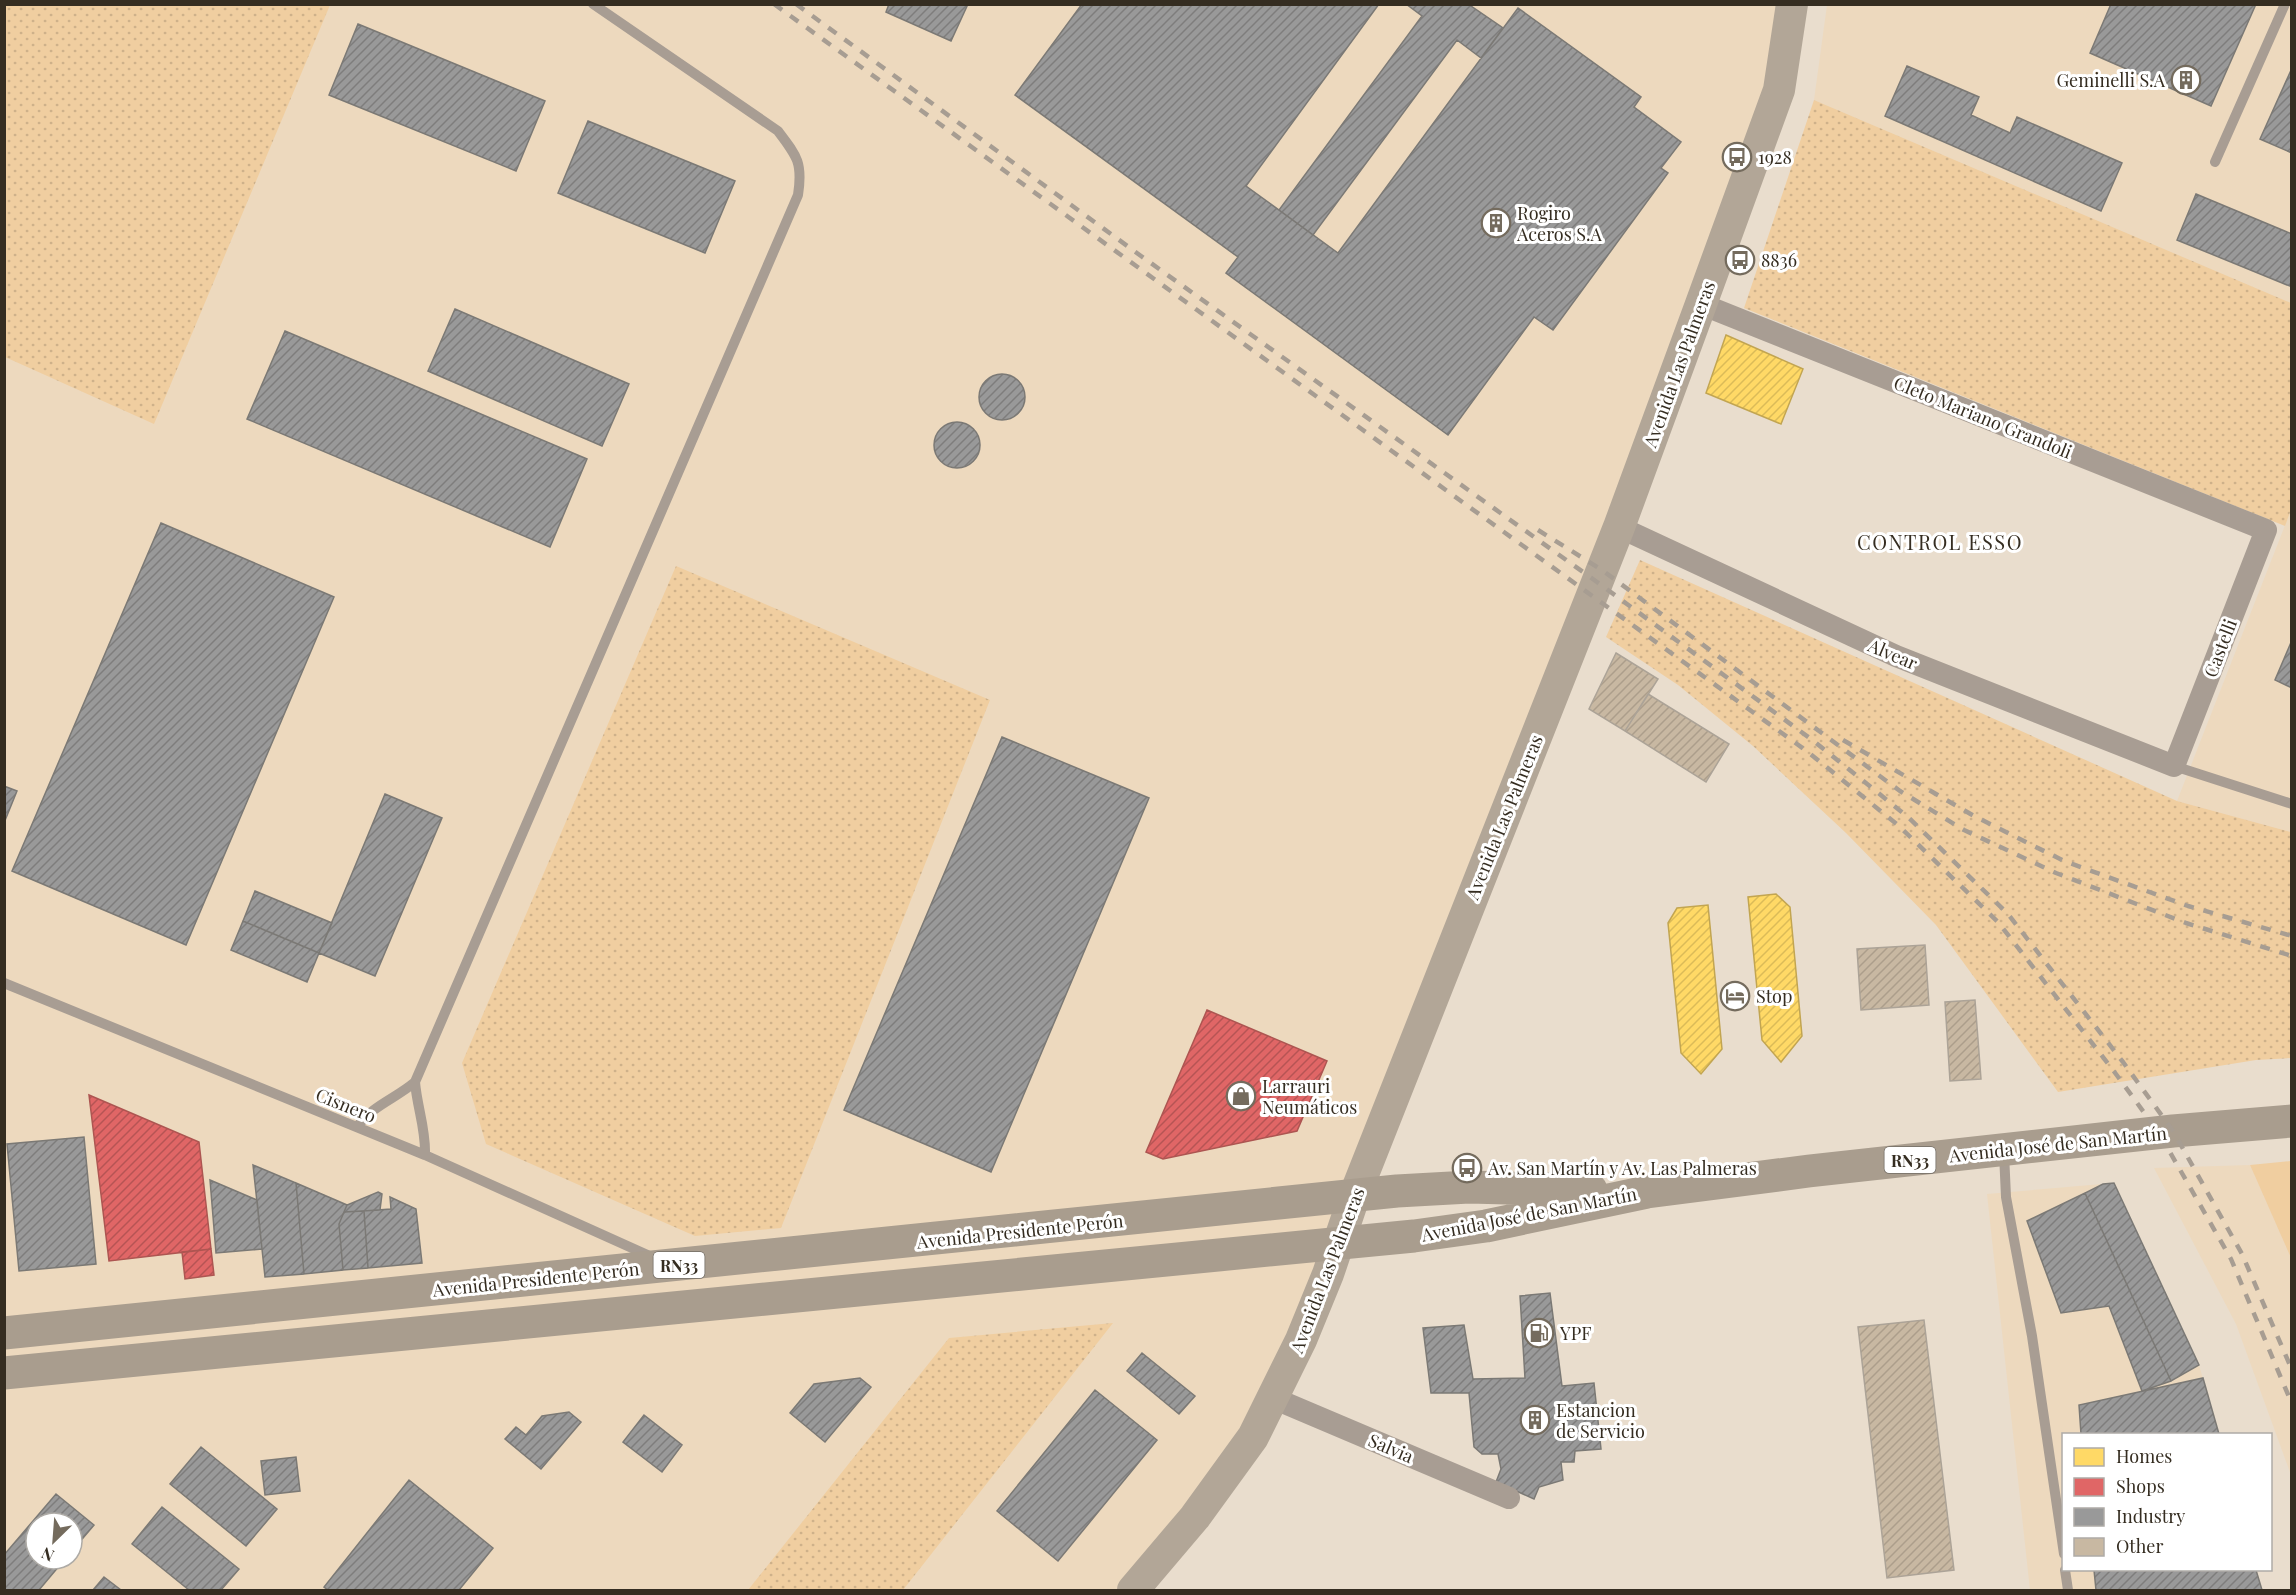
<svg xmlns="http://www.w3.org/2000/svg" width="2296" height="1595" font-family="'Playfair Display',serif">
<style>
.built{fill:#edd9be;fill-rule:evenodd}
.grass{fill:url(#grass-dots)}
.pitch{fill:#f0cea0}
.homes{fill:url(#homes-hatch);stroke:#c2a551;stroke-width:1.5}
.shops{fill:url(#shops-hatch);stroke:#ad5551;stroke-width:1.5}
.industry{fill:url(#industry-hatch);stroke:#7b7975;stroke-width:1.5}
.building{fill:url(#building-hatch);stroke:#aca397;stroke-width:1.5}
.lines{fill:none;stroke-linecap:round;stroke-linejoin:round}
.service{stroke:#a89d93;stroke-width:10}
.minor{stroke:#a89d93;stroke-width:22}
.secondary{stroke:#b2a697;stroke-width:32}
.primary{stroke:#a99d8e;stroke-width:33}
.rail{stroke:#a79d92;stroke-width:4.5;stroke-dasharray:10 10;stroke-linecap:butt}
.labels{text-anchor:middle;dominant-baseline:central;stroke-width:6;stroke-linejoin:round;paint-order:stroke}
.shield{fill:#fff;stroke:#726c64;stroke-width:1.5}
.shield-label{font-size:16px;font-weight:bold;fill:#352d21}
.poi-label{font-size:18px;fill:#352d21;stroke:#fff;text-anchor:start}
.street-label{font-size:18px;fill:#352d21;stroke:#fff}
.neighbourhood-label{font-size:20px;letter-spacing:1.5px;fill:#352d21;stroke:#fff}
</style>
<defs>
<pattern id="grass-dots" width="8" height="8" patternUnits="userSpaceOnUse" patternTransform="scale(1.5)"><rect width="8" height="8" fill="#f0cea0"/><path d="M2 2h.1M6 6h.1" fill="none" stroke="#ceb18a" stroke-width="1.8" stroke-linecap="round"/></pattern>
<pattern id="homes-hatch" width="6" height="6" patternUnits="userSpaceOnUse" patternTransform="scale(1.5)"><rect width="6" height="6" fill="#ffd966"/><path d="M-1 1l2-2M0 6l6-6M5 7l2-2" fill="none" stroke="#dbbb58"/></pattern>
<pattern id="shops-hatch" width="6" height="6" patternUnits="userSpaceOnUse" patternTransform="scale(1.5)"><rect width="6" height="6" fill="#e06666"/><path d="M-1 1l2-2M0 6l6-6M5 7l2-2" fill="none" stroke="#b65454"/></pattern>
<pattern id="industry-hatch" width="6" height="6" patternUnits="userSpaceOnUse" patternTransform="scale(1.5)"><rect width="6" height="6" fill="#999"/><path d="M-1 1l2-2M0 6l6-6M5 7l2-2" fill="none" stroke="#7e7d7c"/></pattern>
<pattern id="building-hatch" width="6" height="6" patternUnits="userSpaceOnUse" patternTransform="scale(1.5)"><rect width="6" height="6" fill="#c8b8a2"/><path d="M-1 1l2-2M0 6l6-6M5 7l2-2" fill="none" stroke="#ac9e8b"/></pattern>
</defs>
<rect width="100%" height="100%" fill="#e9ddcd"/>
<path class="built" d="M5,5H1792L1788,35L1301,1340L1133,1590H5ZM36,1523H72V1559H36Z
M1827,5H2291V303L1814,100Z
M2291,510V832L2177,801Z
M2250,1165L2291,1258V1475L2236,1324L2154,1168Z
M2114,1183L2199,1365L2219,1434H2064V1570H2256L2262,1590H2030L1987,1194Z"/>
<path class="grass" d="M5,4L330,5L154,424L5,357Z
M1814,100L2291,303V510L2285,526L1744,308Z
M1640,560L2177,801L2291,832V1058L2256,1060L2058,1092L1936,925L1846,833L1753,746L1678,685L1606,637Z
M676,566L990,700L781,1228L695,1236L486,1144L462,1063Z
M1113,1323L903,1590H748L949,1338Z"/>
<path class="pitch" d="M2291,1161H2292L2291,1258L2250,1165Z"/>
<path class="homes" d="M1726,335L1803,369L1781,424L1706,393Z
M1776,894L1790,907L1802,1036L1781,1062L1762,1040L1748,897Z
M1708,905L1722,1049L1701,1074L1681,1053L1668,923L1677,908Z"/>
<path class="shops" d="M1207,1010L1327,1061L1297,1131L1163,1159L1146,1152Z
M89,1095L199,1142L211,1249L109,1261Z
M211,1249L214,1275L185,1279L182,1252Z"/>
<path class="industry" d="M889,4H968L951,41L886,12Z
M1082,4H1379L1246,186L1338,253L1518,8L1641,97L1634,107L1681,142L1661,168L1668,173L1553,330L1534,317L1448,435L1226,273L1238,257L1015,95Z
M1406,4H1468L1503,28L1481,58L1457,40L1313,235L1279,210L1422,16Z
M2111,4H2256L2211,106L2090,53Z
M358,24L545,101L516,171L329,95Z
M1907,66L1979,97L1971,115L2010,133L2017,117L2122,163L2101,211L1885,116Z
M2292,68V153L2260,139Z
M588,121L735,181L705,253L558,193Z
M2196,194L2292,234V287L2177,240Z
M455,309L629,384L602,446L428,371Z
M285,331L587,459L550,547L247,419Z
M979 397a23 23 0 1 1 46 0a23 23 0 1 1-46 0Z
M934 445a23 23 0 1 1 46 0a23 23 0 1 1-46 0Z
M161,523L334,597L186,945L12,871Z
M2292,640V688L2275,680Z
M1002,737L1149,798L991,1172L844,1110Z
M4,786L17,791L4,823Z
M385,794L442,818L375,976L319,953Z
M255,891L332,923L319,953L243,921Z
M243,921L319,953L307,982L231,950Z
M84,1137L96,1264L19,1271L7,1144Z
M253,1165L296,1183L304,1274L265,1277Z
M210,1180L257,1200L262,1249L216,1253Z
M296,1183L347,1205L339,1224L343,1270L304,1274Z
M2114,1183L2199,1365L2171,1381L2085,1193L2103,1184Z
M378,1192L382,1194L380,1210L344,1212L347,1205Z
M2085,1193L2171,1381L2142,1391L2109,1306L2061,1313L2027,1221Z
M390,1197L416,1209L422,1263L368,1268L364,1211L391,1209Z
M364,1211L368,1268L343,1270L339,1224L344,1212Z
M1550,1293L1562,1386L1594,1383L1601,1449L1575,1451L1574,1462H1561L1563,1480L1539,1487L1534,1499L1496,1482L1501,1469L1498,1454H1482L1474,1447L1469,1393H1431L1423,1328L1464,1325L1473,1379L1525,1378L1520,1296Z
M1142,1353L1195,1396L1179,1414L1127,1371Z
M860,1378L871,1387L825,1442L790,1413L814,1384Z
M2203,1378L2219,1434H2081L2079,1405Z
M1095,1390L1157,1440L1058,1561L997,1511Z
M569,1412L581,1422L541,1469L505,1439L516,1427L526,1435L542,1416Z
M644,1415L682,1445L662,1472L623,1442Z
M201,1447L277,1509L246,1546L170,1484Z
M296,1457L300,1491L265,1495L261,1461Z
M409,1480L493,1548L459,1590H328L324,1587Z
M56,1494L94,1525L72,1551V1523H36V1559H65L39,1590H4V1555Z
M162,1507L239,1569L221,1590H189L132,1544Z
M2094,1570H2256L2262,1590H2096Z
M104,1577L121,1590H93Z"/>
<path class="building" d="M1616,653L1658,679L1625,731L1589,709Z
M1648,694L1729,744L1706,782L1625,731Z
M1925,945L1929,1005L1861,1010L1857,949Z
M1975,1000L1981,1079L1950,1081L1945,1002Z
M1924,1320L1954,1570L1887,1578L1858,1327Z"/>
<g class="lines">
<path class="service" d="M2215,162L2285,4
M2174,766L2292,804
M4,983L425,1155L652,1257
M357,1127C373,1105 395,1099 415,1082
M2004,1153L2006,1197L2032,1336L2064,1554
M425,1155C426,1129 417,1107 415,1082L798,195C803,163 797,156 778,131L593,4
M2065,1570L2068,1590"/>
<path class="minor" d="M1619,527L1896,656L2174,766L2266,530L1701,304
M1273,1398L1509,1498"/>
<path class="secondary" d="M1133,1590L1195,1517L1253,1437L1301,1340L1328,1274L1354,1197L1619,527L1701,304L1779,90L1792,4"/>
<path class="primary" d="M4,1333L1397,1191L1469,1187L1591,1190
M4,1373L1414,1236L1486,1226L1647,1192L1809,1171L2173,1131L2292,1121"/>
<path class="rail" d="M774,4L1808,752L1899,826L1998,922L2113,1070L2159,1133L2231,1259L2292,1404
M796,4L1141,256L1597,582L1815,742L1908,817L2008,914L2123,1062L2173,1131L2242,1254L2292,1370
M1538,530L1602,570L1900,791L1964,830L2056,873L2186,923L2292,956
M1843,740L1974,816L2064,861L2188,906L2292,936"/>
</g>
<defs>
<g id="building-ring" transform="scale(1.5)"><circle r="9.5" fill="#fff" stroke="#746b5d" stroke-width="1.5"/><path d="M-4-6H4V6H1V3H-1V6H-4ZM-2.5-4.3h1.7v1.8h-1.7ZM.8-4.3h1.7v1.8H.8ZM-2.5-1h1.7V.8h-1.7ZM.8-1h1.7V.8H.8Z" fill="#746b5d"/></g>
<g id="bus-ring" transform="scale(1.5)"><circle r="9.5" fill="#fff" stroke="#746b5d" stroke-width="1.5"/><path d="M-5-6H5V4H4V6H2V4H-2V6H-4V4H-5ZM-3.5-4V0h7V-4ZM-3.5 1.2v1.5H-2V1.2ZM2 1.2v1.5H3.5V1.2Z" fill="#746b5d"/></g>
<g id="hotel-ring" transform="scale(1.5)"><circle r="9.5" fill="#fff" stroke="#746b5d" stroke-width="1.5"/><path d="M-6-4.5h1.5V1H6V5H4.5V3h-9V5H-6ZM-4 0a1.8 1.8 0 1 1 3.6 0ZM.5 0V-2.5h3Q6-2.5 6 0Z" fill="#746b5d"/></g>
<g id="shop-ring" transform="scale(1.5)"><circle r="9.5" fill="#fff" stroke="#746b5d" stroke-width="1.5"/><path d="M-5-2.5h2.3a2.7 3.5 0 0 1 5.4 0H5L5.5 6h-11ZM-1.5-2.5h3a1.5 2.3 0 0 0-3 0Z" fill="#746b5d"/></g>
<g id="fuel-ring" transform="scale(1.5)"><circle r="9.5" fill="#fff" stroke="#746b5d" stroke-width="1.5"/><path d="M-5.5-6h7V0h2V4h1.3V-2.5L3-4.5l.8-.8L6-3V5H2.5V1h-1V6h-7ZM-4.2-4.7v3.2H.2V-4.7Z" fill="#746b5d"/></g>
</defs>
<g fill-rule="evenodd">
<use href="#building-ring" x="2186" y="80"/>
<use href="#bus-ring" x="1737" y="157"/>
<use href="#building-ring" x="1496" y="223"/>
<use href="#bus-ring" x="1740" y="260"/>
<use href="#hotel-ring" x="1735" y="996"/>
<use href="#shop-ring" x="1241" y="1096"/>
<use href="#bus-ring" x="1467" y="1168"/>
<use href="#fuel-ring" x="1539" y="1333"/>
<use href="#building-ring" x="1535" y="1420"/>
</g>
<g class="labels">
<g class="shield">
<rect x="1884.5" y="1147" width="51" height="26" rx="4.5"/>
<rect x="653.5" y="1252" width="51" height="26" rx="4.5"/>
</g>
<g class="shield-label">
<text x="1910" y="1160">RN33</text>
<text x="679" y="1265">RN33</text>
</g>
<g class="poi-label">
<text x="2165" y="80" text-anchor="end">Geminelli S.A</text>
<text x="1758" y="157">1928</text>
<text x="1517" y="213">Rogiro<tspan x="1517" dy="21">Aceros S.A</tspan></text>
<text x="1761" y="260">8836</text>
<text x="1756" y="996">Stop</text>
<text x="1262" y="1086">Larrauri<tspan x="1262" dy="21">Neumáticos</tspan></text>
<text x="1488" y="1168">Av. San Martín y Av. Las Palmeras</text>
<text x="1560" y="1333">YPF</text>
<text x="1556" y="1410">Estancion<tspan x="1556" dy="21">de Servicio</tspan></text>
</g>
<g class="street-label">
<text transform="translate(1679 364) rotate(-70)">Avenida Las Palmeras</text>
<text transform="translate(1983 417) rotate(22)">Cleto Mariano Grandoli</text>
<text transform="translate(2220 648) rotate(-69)">Castelli</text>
<text transform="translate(1893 654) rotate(23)">Alvear</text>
<text transform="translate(1504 817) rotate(-68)">Avenida Las Palmeras</text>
<text transform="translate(346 1105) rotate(22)">Cisnero</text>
<text transform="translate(2058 1144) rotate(-6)">Avenida José de San Martín</text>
<text transform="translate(1529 1214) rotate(-11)">Avenida José de San Martín</text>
<text transform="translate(1020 1231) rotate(-6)">Avenida Presidente Perón</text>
<text transform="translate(1327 1270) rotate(-69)">Avenida Las Palmeras</text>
<text transform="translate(536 1279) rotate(-6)">Avenida Presidente Perón</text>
<text transform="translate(1391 1448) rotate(23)">Salvia</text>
</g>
<g class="neighbourhood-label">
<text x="1940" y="541">CONTROL ESSO</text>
</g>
</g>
<rect width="2296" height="1595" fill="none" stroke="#352d21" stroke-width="12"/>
<rect x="2062" y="1433" width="210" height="138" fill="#ffffff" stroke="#aeaba6" stroke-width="1.5"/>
<rect x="2074" y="1448" width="30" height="18" fill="#ffd966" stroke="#aeaba6" stroke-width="1.5"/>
<text x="2116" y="1463" font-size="18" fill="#352d21">Homes</text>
<rect x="2074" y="1478" width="30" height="18" fill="#e06666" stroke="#aeaba6" stroke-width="1.5"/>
<text x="2116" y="1493" font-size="18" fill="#352d21">Shops</text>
<rect x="2074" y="1508" width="30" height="18" fill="#999999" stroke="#aeaba6" stroke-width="1.5"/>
<text x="2116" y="1523" font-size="18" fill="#352d21">Industry</text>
<rect x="2074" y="1538" width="30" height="18" fill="#c8b8a2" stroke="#aeaba6" stroke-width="1.5"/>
<text x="2116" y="1553" font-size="18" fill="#352d21">Other</text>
<g transform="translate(54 1541) rotate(205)"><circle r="28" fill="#ffffff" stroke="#aeaba6" stroke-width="1.5"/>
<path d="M0-4.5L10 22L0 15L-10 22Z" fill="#746b5d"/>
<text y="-9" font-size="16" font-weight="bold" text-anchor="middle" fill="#352d21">N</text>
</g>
</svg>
